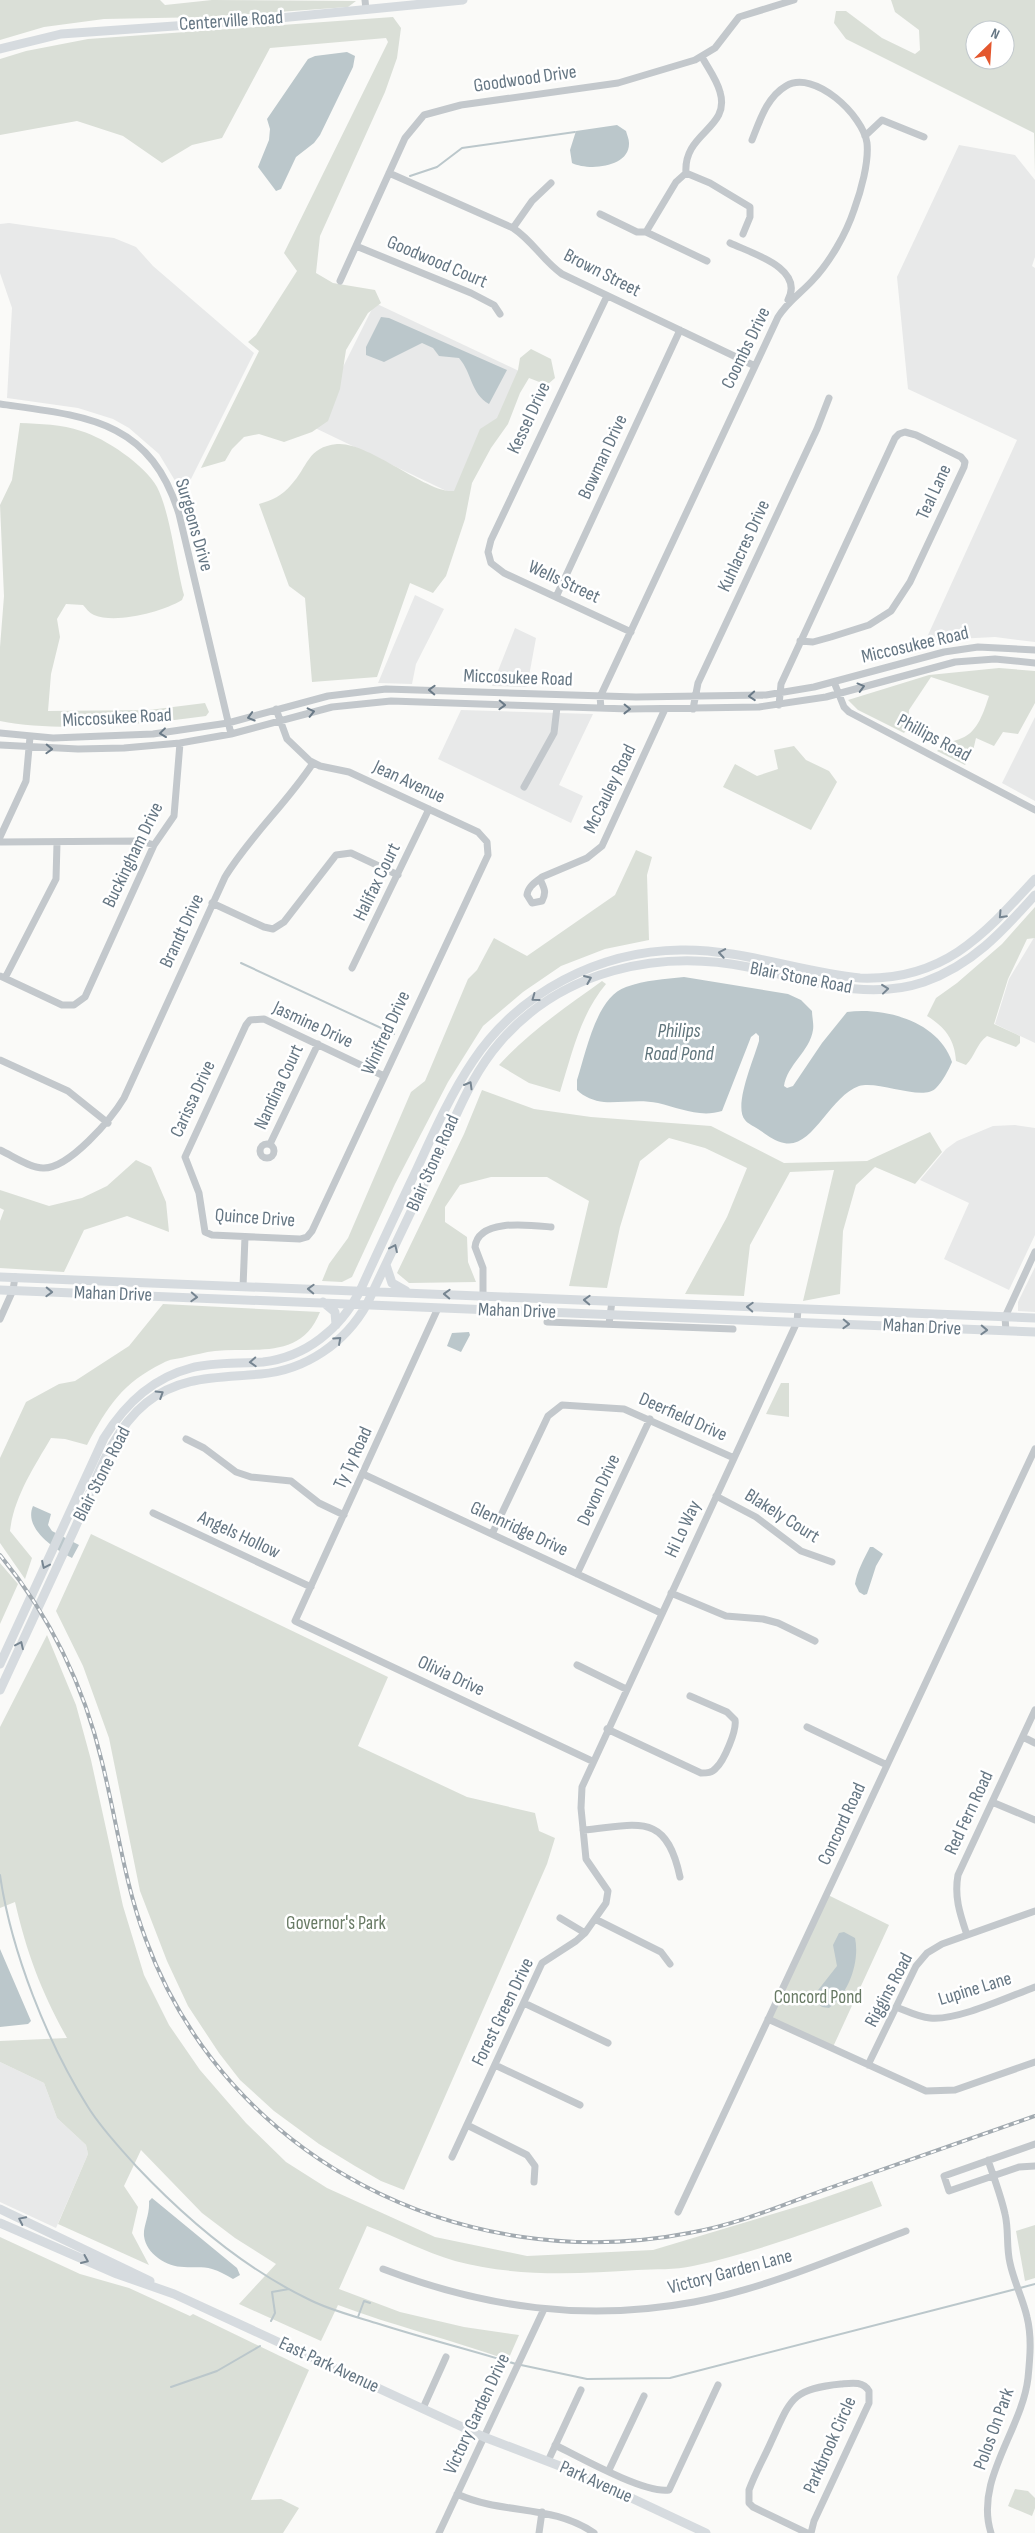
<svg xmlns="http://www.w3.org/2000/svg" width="1035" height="2533" font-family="'Sofia Sans Condensed',sans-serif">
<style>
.built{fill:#e8e9e9}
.green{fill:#dadfd7;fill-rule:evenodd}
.water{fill:#bbc7cb}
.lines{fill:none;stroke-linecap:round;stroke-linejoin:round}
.stream{stroke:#bbc7cb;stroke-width:2}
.minor{stroke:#c3c8cc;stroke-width:7}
.major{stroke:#d6dbdf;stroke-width:9}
.rail-casing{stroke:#a2aab0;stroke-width:4}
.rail{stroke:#fff;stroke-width:2;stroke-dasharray:5.5;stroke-linecap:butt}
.oneway{stroke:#6a7a87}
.oneway2{stroke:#768591}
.labels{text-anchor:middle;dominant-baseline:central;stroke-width:5;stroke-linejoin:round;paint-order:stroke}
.street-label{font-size:19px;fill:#657683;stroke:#fff}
.park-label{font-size:19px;fill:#687a64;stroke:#fff}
.water-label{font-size:20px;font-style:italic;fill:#60757c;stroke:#fff}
</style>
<rect width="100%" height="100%" fill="#fafaf8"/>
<path class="built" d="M959,145L1015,155L1035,180V257L1032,266L1035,268V642L995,637L956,639L923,646L1017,440L908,389L897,277Z
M9,223L114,238L136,247L153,266L254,353L190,481L177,484L159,454L129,428L113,419L78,408L7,398L12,308L0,273V224Z
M375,303L521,372L461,498L313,427Z
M415,595L444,609L416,664L412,684L378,683Z
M515,628L536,638L527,687L492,686Z
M461,710L593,714L559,785L583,796L571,823L438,759Z
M1035,717V801L1002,783Z
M1035,936V1043L995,1024L1009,979Z
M1015,1125L1035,1128V1235L1009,1290L944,1259L969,1203L920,1180L946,1149L957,1141L993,1126Z
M1035,1267V1312L1018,1311V1302Z
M0,2062L44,2083L57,2118L86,2145L88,2154L56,2228L0,2202Z"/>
<path class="green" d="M0,0H160L165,5L212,0L356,1L348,7L208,17L104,19L44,27L0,40Z
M891,0H1035V174L1034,133L846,39L834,23L836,11H846L882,38L915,54L920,50L919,30L895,12ZM975,30H1005V60H975Z
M393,17L401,28L397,58L385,92L320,236L316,273L333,283L375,290L381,303L368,313L346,350L340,389L328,421L312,432L284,442L259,434L244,437L232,449L225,461L201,468L259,351L248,342L256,335L297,271L284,253L388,42L386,38L270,48L222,138L192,145L162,163L123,136L77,121L0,135V59L26,51L88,39Z
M531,349L551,359L555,378L547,385L529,378L520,393L508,424L491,448L472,483L465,519L446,576L433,593L410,583L377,677L312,682L305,598L289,586L259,504C272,500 282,496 291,485C308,467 307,447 337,444C368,441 428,494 454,491L480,429L497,418L518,370L520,358Z
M20,423C40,424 62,424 81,431C105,438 145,465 157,487C170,512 176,565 184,595L182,600C162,612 116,624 94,615C89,613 86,608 83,605L66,604L57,619L60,637L51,674L48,711L149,710L205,703L209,712L206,716C145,724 60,733 0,721V647L4,596L0,505L12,480Z
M999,668L1035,671V703L1018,734L1003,732L994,746L976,738L972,755L965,765L937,751C946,743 952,742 962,738C978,732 984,711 989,696L931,677L909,710L908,728L904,733L858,710L848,700L929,675Z
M794,746L806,760L829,771L837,782L811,830L723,787L735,764L757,776L778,769L774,750Z
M636,850L652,857L647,875L649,940L605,949L561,966L523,992L483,1026L448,1082L395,1184L352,1277L342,1282L322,1281L329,1264L348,1238L411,1092L425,1081L468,979L477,970L494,938L527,956L615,895Z
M1035,907V938L1027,939L1008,979L994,1024L1020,1036V1043L1016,1047L987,1036C977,1043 975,1056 966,1065L956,1061C955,1040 945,1027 927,1016L936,998L957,983L1002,944Z
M602,981L606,984C580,1015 572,1054 560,1092L529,1083L499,1065C529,1032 566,1007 602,981Z
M482,1090L534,1109L591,1117L711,1126L784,1163L867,1161L930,1132L942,1152L915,1184L875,1167L856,1185L843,1231L840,1294L803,1301L834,1170L790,1172L750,1245L744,1296L685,1294L727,1217L747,1168L705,1148L669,1138L640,1161L620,1227L607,1288L569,1286L589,1201L547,1177H491L460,1185L445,1207V1222L467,1237L468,1262L476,1282L409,1283L397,1273L464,1134Z
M136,1160L151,1167L166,1202L169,1232L127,1216L84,1230L64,1272L0,1268V1221L4,1210L0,1208V1190L49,1206L82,1198L107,1186Z
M163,1304L320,1312C301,1360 256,1347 215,1351C205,1352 195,1355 185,1357C178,1359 169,1359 163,1363C122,1383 108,1406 87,1445L65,1439L51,1438C34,1467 14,1497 10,1531L32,1558L25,1579L0,1543V1458L26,1402L59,1384L75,1381L129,1346Z
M781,1383H789V1417L766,1414Z
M91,1534L388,1677L358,1746L467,1797L535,1813L539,1831L555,1838L547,1864L404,2190L381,2181L355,2166L319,2144L274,2111L240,2080L219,2053L188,2006L167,1961L140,1891L109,1738L83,1666L56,1611Z
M0,1563L18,1584L0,1624Z
M47,1635L76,1705L91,1760L123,1906L144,1975L169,2025L200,2070L246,2123L286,2162L327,2188L435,2237L527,2256L653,2250L806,2204L872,2181L882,2206C820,2228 758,2252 693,2266C675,2270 655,2269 637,2270C576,2274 515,2277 455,2261C424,2252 397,2237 367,2226L339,2289L400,2312L464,2327L519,2335L508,2360C452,2340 394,2326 338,2305L321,2341L239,2304L276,2264L235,2238L202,2213L141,2150L124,2186L138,2207L132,2233L149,2265L58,2224L88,2154L86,2145L57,2118L44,2083L0,2062V2041L67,2038C41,1991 27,1954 15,1902L0,1908V1727Z
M828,1895L889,1925L833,2047L770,2018Z
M1035,2225V2278L1025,2281L1016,2231Z
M0,2237L80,2274L129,2288L190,2316L193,2314L309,2370L251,2500L281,2499L299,2508L283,2533H0Z
M1015,2489L1028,2491L1035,2498V2508L1032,2516L1008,2506Z"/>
<path class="water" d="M347,52L355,56L353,67L320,135L314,143L296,157L281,189L276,191L258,167L269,140L270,129L267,119L308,59L315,56Z
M617,125L626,131C627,135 629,139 629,143C630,168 588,171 572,163L570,150L576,131Z
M381,317L389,318L507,370L489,404C471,394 472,373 459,358L439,356L433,348L422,343L384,362L366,355V347Z
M684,977L788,994L801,1000L812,1011C812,1017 814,1024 813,1030C810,1051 787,1065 784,1086L787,1088L793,1086L822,1043L847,1012C886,1007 939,1022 952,1062C948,1071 943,1081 936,1088C923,1102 879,1080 859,1086C830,1096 812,1150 784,1143C774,1141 766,1134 758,1129C754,1126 748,1124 745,1120C733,1106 754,1059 759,1041V1036L756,1033L751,1037L722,1111C700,1118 679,1108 658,1103C640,1099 622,1103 604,1102C594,1101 584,1097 577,1090V1080C586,1053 596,997 626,987C645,980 665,979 684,977Z
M469,1332L470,1335L461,1352L447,1346L452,1333Z
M33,1506L51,1514L48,1525L52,1531L79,1545L72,1558C56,1550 23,1529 33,1506Z
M870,1547H873L883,1554L876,1566L867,1594L864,1595L859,1592L855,1584C857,1571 864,1559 870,1547Z
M844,1932L855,1938C860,1961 849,1994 829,2008L822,2007L814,2000L815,1994L837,1966L833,1945L839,1933Z
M0,1949L31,2021L28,2024L0,2027Z
M152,2198L237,2268L240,2275L233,2279C226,2275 219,2271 212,2269C202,2266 194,2268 184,2267C167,2267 146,2254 144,2236C143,2226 150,2215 149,2201Z"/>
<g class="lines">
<path class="stream" d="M410,176L437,167L462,148L575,132
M241,963L394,1034
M0,1875C11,1951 47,2042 88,2107C101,2128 119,2147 136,2166C186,2219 242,2267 308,2299C329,2310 354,2316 376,2323C423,2338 470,2350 516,2364
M1020,2288L1035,2284
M358,2317L364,2301L370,2303
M271,2321L275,2313L272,2292L289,2289
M521,2365L587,2379L670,2378L1016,2289
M171,2387L217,2371L260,2346"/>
<path class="minor" d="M365,0L366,10
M865,136L882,120L924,137
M389,173L513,228C533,241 543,261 562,274L755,366
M686,173L710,183L750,207V217L743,234
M600,214L637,232H646L707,261
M513,228L532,201L551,183
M646,232L676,182L686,173C683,132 731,129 720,92C717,80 708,68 702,57
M730,243C751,253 805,268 788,300
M356,246L471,293L494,305L500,314
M340,281L405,138L424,115L461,105L618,83L695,60L715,48L739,17L794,0
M607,296L491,540L488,552L491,563L504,573L631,632
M0,404C85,416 150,419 179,514L231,734
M556,597L680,330
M834,682L844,707L849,712L1035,810
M779,705L781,684L895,438L899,434L905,432L916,435L961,457L965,462L964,467L910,582L891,611L869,625L831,637L813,642L800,641
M601,708L600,697L778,317C788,301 800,294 812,281C830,262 846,234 854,210C861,191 869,162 867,143C863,115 814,69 786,86C767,97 760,120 752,140
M276,709L287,739L310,761L320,766L349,772L478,832L487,842L488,855L312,1231L307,1237L300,1239L212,1235L205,1232L199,1193L185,1157L246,1025L250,1020L264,1019L384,1076
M693,709L698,683L817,429L829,398
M0,733L53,738L153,734L228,723L328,696L386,689L636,697L766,695L814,687L944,652L978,647L1035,650
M0,745L78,749L124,748L180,743L231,734L332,707L391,701L629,709L759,707L826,697L955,662L995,659L1035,663
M524,787L554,733L557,707
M0,837L26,781L30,737
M0,842L141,841L154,845
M540,879C544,888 547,892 542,901L532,903L527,895C528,886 536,882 542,877L587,858L602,846L665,709
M212,903L264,927L273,929L284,922L336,855L351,853L398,875
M352,968L429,809
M0,976L62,1005H74L85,997L154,845L174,816L180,743
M5,978L56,879L57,843
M0,1060L68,1091L108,1123
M260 1151a7 7 0 1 1 14 0a7 7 0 1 1-14 0Z
M270,1144L318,1044
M0,1150C13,1156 30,1168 43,1168C69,1169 112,1118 124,1098L225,877C250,836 287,803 313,763
M243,1287L245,1237
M483,1295V1268L475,1247C478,1218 530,1225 551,1227
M438,1308L295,1621L592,1761
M0,1319L13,1290L15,1277
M547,1322L733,1329
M609,1324L612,1301
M1006,1331L1005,1317L1035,1252
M186,1439L204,1448L236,1472L251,1477L291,1481L319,1503L344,1515
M363,1474L661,1613
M716,1496L756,1517L801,1551L832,1562
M153,1513L311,1587
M492,1534L548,1416L562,1405L624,1409L734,1458
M577,1574L650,1419
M671,1593L726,1616L763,1619L778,1623L815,1641
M577,1665L626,1689
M807,1727L887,1765
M607,1729L701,1773C707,1773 712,1773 716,1768C724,1761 737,1730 735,1720L727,1712L690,1696
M1023,1737L1035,1743
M992,1802L1035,1820
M583,1830C638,1825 666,1811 680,1877
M560,1918L585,1933
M595,1919L661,1952L670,1964
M967,1935C960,1914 954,1897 958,1875L1035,1710
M524,2003L608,2043
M896,2007C907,2011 918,2017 930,2018C957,2021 1008,1997 1035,1987
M768,2019L926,2091L955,2090L1035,2062
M495,2065L580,2105
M868,2065L916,1966L927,1953L942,1944L1035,1911
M467,2125L527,2155L535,2166L534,2182
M1035,2144L944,2176L949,2191L1019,2167L1035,2166
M452,2157L542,1963L576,1941L585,1933L606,1903L608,1891L586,1859L581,1808L582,1787L797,1322L798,1309
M988,2160C994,2178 1001,2196 1005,2214C1009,2230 1006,2247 1010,2263C1014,2282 1023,2299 1027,2317C1032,2337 1030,2358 1028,2378C1022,2430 974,2480 991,2533
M678,2212L1035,1449
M383,2269C485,2308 586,2322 694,2302C767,2288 837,2257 906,2231
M423,2408L446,2357
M555,2445C579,2457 645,2494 669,2490L718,2385
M548,2461L581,2390
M609,2470L644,2396
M457,2494C503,2515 552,2504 594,2533
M439,2533L544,2309
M539,2533L542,2512
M807,2533L753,2507L749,2503V2490C755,2473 764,2458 771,2442C791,2399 791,2389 841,2384C852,2383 863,2381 869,2391V2403L814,2521L811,2533"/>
<path class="major" d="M0,49L61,34L259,20L463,0
M386,1265L392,1283L406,1291
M0,1277L1035,1318
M0,1290L1035,1332
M323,1302L335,1312L336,1325
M0,1664L104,1438C125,1404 152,1378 191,1368C214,1362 239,1364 263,1362C306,1357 340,1329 360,1291C378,1251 397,1211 416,1171C433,1134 450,1095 473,1061C519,992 599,951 681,950C741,949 800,972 860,978C943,981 983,936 1035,879
M0,1690C25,1636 50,1582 75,1528C94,1486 109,1433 146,1403C180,1375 219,1378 261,1374C306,1370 345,1343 367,1304C391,1253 416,1202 440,1150C458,1112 472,1074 500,1042C562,970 658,949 748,967C806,979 865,1002 924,982C972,965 1002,932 1035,895
M0,2209L150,2281
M0,2223L117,2274L174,2294L484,2437L578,2473L706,2533"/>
<g class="rail-casing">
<path id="rail" d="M0,1555C50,1616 84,1686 102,1762C117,1822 124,1882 146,1940C227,2160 464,2277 689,2233C735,2225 778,2207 821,2191C893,2166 964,2141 1035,2116"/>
</g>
<use href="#rail" class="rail"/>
</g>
<defs><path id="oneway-chevron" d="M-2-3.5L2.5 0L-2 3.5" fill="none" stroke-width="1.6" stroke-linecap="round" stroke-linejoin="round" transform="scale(1.25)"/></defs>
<g class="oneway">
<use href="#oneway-chevron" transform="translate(861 687) rotate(-15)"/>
<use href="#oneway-chevron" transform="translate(432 690) rotate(-178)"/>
<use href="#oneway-chevron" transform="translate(752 696) rotate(176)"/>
<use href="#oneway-chevron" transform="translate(502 705) rotate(2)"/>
<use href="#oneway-chevron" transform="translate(627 709) rotate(1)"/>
<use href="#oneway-chevron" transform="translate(311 712) rotate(-13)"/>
<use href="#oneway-chevron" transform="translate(251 717) rotate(164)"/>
<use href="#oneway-chevron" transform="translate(163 733) rotate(173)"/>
<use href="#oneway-chevron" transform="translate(49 749) rotate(2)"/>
</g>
<g class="oneway2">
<use href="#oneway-chevron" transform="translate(1002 915) rotate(133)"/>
<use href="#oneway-chevron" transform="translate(722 953) rotate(-170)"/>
<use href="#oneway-chevron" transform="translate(588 979) rotate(-23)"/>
<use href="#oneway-chevron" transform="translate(885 989) rotate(-6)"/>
<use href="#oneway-chevron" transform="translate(535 998) rotate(144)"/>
<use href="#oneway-chevron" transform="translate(469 1085) rotate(-60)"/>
<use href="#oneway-chevron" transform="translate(394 1248) rotate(-65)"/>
<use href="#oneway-chevron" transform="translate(311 1289) rotate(-178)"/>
<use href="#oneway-chevron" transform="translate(49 1292) rotate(2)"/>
<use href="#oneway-chevron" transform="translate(447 1294) rotate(-178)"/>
<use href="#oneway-chevron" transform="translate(194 1297) rotate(3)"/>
<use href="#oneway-chevron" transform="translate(587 1300) rotate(-178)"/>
<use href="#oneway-chevron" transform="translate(750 1307) rotate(-177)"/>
<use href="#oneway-chevron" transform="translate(846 1324) rotate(2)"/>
<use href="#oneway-chevron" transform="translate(984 1330) rotate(2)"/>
<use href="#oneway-chevron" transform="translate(338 1340) rotate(-42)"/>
<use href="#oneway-chevron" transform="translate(253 1362) rotate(177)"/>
<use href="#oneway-chevron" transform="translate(160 1394) rotate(-32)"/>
<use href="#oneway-chevron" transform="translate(45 1565) rotate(115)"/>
<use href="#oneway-chevron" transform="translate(20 1645) rotate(-65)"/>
<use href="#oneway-chevron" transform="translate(22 2220) rotate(-154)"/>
<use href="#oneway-chevron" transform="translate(85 2260) rotate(24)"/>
</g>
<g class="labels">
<g class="street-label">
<text transform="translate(231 21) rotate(-4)">Centerville Road</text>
<text transform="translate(525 79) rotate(-8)">Goodwood Drive</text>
<text transform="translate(437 262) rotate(23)">Goodwood Court</text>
<text transform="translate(602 273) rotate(27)">Brown Street</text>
<text transform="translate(746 348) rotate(-64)">Coombs Drive</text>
<text transform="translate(529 418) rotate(-65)">Kessel Drive</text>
<text transform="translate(603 457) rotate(-65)">Bowman Drive</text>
<text transform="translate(934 492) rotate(-65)">Teal Lane</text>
<text transform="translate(194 525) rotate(74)">Surgeons Drive</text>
<text transform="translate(744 546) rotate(-65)">Kuhlacres Drive</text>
<text transform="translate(564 582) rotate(25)">Wells Street</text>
<text transform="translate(915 645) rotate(-13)">Miccosukee Road</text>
<text transform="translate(518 678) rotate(2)">Miccosukee Road</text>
<text transform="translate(117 718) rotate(-3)">Miccosukee Road</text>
<text transform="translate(934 738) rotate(28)">Phillips Road</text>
<text transform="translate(409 782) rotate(25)">Jean Avenue</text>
<text transform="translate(610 789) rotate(-64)">McCauley Road</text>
<text transform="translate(133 855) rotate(-64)">Buckingham Drive</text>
<text transform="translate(377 882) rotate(-64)">Halifax Court</text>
<text transform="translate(182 931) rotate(-65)">Brandt Drive</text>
<text transform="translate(801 978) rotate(11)">Blair Stone Road</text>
<text transform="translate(313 1025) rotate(25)">Jasmine Drive</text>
<text transform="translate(386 1033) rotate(-65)">Winifred Drive</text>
<text transform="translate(279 1087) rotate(-65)">Nandina Court</text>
<text transform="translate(193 1099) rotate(-65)">Carissa Drive</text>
<text transform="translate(433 1163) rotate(-66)">Blair Stone Road</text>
<text transform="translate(255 1218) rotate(4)">Quince Drive</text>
<text transform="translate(113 1294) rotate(2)">Mahan Drive</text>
<text transform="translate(517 1311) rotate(2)">Mahan Drive</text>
<text transform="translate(922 1327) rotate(3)">Mahan Drive</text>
<text transform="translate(683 1417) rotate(24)">Deerfield Drive</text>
<text transform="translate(353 1458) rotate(-65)">Ty Ty Road</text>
<text transform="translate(102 1474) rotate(-63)">Blair Stone Road</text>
<text transform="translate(599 1490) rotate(-65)">Devon Drive</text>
<text transform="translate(782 1516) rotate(32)">Blakely Court</text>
<text transform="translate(519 1529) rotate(25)">Glennridge Drive</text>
<text transform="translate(683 1529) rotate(-65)">Hi Lo Way</text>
<text transform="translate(239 1535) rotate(25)">Angels Hollow</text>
<text transform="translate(451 1676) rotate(25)">Olivia Drive</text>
<text transform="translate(969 1813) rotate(-65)">Red Fern Road</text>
<text transform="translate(842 1824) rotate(-65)">Concord Road</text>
<text transform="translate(975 1989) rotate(-17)">Lupine Lane</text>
<text transform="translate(889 1990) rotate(-62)">Riggins Road</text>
<text transform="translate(503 2012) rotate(-64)">Forest Green Drive</text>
<text transform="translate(730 2272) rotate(-15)">Victory Garden Lane</text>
<text transform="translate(329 2365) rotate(25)">East Park Avenue</text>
<text transform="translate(477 2414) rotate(-65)">Victory Garden Drive</text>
<text transform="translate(994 2429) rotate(-70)">Polos On Park</text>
<text transform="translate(830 2445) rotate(-66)">Parkbrook Circle</text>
<text transform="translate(596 2482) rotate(24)">Park Avenue</text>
</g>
<g class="park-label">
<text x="336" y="1923">Governor's Park</text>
<text x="818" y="1997">Concord Pond</text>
</g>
<g class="water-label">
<text x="679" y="1031">Philips<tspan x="679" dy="23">Road Pond</tspan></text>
</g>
</g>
<g transform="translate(990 45) rotate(25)"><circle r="24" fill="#ffffff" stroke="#c1c8cd"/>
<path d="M0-4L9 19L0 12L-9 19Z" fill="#e4572e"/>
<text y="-8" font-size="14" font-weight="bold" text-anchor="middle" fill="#657683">N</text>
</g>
</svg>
